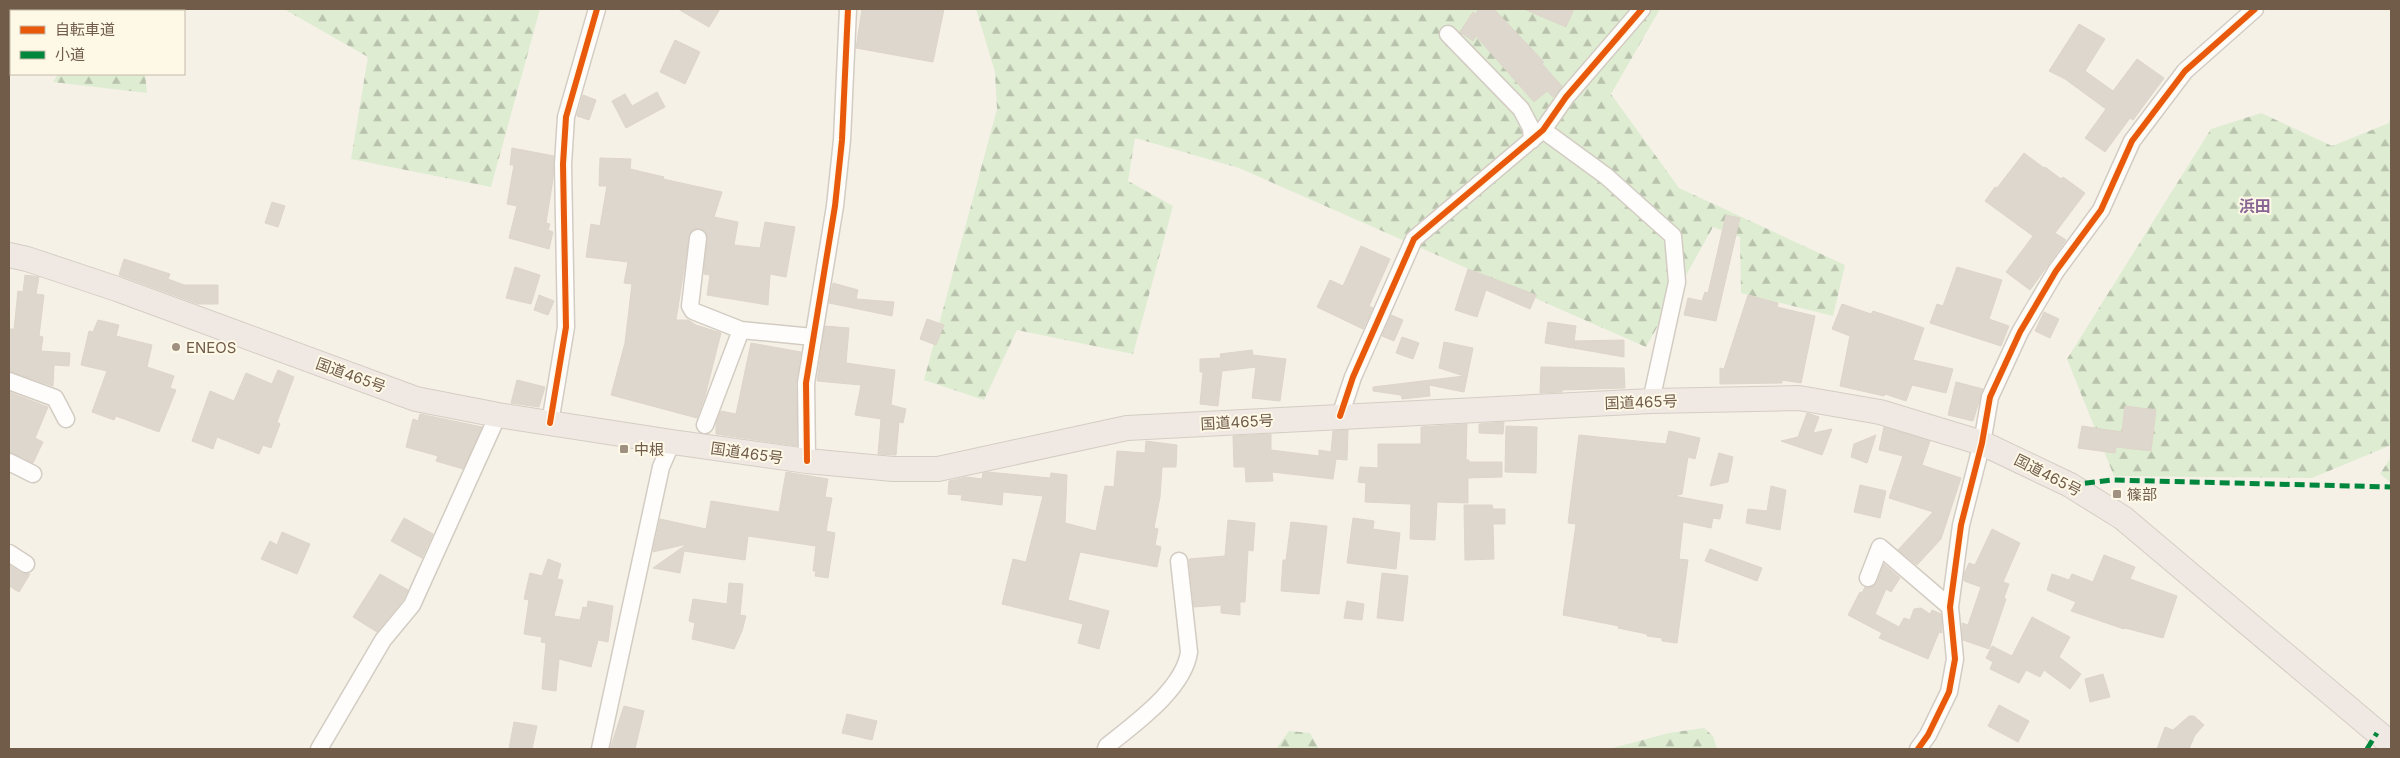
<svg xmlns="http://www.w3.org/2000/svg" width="2400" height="758" font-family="Inter,'Noto Sans JP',sans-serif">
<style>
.forest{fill:url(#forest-firs)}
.building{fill:#ded7cd;stroke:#ded5ca}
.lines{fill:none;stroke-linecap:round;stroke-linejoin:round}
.minor-casing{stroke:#d3ccc3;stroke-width:19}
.highway-casing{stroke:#d4cdc4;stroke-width:26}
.minor{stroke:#fefdfb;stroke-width:16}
.highway{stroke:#f0e8e3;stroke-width:24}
.quiet{stroke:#00873e;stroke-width:5;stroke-dasharray:10 5;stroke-linecap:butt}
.cycleway-casing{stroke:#fef8e7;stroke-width:9}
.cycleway{stroke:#e8590c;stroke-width:6}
.poi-dot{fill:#9f9081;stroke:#fef8e7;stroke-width:2}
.labels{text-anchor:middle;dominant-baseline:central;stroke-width:4;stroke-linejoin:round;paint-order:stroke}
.poi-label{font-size:15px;fill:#715c4a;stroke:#fef8e7;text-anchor:start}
.street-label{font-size:15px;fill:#715c4a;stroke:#fef8e7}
.neighbourhood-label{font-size:16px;font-weight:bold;fill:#896594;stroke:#fef8e7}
</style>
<defs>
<pattern id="forest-firs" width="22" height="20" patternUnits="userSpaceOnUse" patternTransform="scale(1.25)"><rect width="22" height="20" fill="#deecd2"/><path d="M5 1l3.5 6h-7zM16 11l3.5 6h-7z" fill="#b8c2ac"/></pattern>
</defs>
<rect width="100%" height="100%" fill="#f5f1e7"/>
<path class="forest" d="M284,9H540L491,187L351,159L368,57Z
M976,9H1660L1611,94L1679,188L1845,265L1833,316L1741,293L1740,237L1713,227L1646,347L1239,168L1135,138L1128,181L1173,206L1133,354L1017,330L984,400L924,380L997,109L995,72Z
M58,74H145L147,93L53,82Z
M2261,113L2332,146L2389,123L2391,115V445L2312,478L2114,476L2067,359L2211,129Z
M2391,457V483L2380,474Z
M1704,728L1713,736L1717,749H1609L1669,733Z
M1289,731L1310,733L1319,749H1276Z"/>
<path class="building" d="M678,9H720L709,27Z
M862,9H944L933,62L856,48Z
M1479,9H1494L1544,62L1542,64L1562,86L1553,97L1547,91L1534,102L1476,36L1473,41L1460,32L1473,12L1476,14Z
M1524,9H1574L1566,27Z
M2079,24L2105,39L2085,71L2113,91L2137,59L2164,78L2133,120L2130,118L2105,152L2085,138L2106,109L2065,79L2049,71Z
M675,40L700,52L685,84L660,72Z
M657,92L665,107L626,128L612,101L625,94L632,106Z
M583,95L596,100L589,120L577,116Z
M512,148L554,156L553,179L546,223L550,224L548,230L553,232L549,249L509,238L517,206L507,204L514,165H510Z
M2024,153L2044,168L2045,167L2061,179L2063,177L2085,193L2055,233L2066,240L2030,290L2006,272L2033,236L1985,201L1995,187L1997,188Z
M600,158L631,159L630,169L664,177L663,179L722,192L714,217L738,222L734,245L760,248L765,222L795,227L786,277L770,274L768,305L707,295L710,275L704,274L707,235L700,228L690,232L676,320H688L696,325L721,333L705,396L697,418L611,395L625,343L632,284L624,283L628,262L586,257L591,224L600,226L607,186H599Z
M272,202L285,206L278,227L265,223Z
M1726,215L1740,218L1716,321L1684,315L1688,298L1702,301L1705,292L1708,293Z
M1361,246L1390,259L1369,306L1373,308L1363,329L1317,307L1330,280L1343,286Z
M124,259L170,274L168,279L184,285H218V304H198L119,275Z
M515,267L540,275L531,304L506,298Z
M1957,267L2002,280L1989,319L2009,326L2001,346L1930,323L1937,304L1943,306Z
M1468,269L1536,295L1530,309L1486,290L1477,317L1455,310Z
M25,275L39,277L36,294L44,295L39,336L43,337L41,351L70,353L69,366L54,365L53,386L9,371V329H14L18,291L23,292Z
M833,283L858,290L856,299L894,302L892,316L829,303Z
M539,295L554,301L548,315L534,310Z
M1748,295L1778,303L1777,307L1815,316L1801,383L1782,380V383L1720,384V368L1724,369Z
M1842,304L1871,314L1873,311L1924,328L1913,360L1953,369L1946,393L1912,385L1906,401L1885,394L1884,396L1840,386L1850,336L1832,329Z
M2044,312L2059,319L2050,338L2035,331Z
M1391,315L1403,320L1394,341L1382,336Z
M927,319L944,325L936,345L920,339Z
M98,320L119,325L116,336L152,345L147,367L174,376L170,388L176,390L159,432L116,416L114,420L92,412L107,371L81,365L89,331L93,332Z
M1548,322L1576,326L1574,341L1624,340V357L1573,348L1574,341L1572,348L1545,343Z
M825,326L849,328L846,363L895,370L891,405L906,409L903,423L899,422L896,455L878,454L881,419L855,415L861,385L817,381Z
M1402,337L1419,343L1413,359L1396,353Z
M1444,342L1473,348L1464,392L1429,385L1430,396L1402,399L1401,395L1373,391V387L1464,376L1439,368Z
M751,343L801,352L796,383L797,446L716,434V423L721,411L736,414Z
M1252,350L1253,355L1286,359L1280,401L1252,398L1256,367L1222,371L1218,406L1200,404L1203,372H1200V359L1221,358L1220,354Z
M1541,367L1624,368L1625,388L1562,390V392L1540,393Z
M278,370L294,377L277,422L280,424L271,448L263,445L259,454L217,437L213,449L192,441L210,391L234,401L246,373L272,384Z
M517,380L545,387L539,407L511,403Z
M1956,382L1983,389L1973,421L1948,415Z
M9,392L48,407L35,438L43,442L33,463L9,452Z
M2125,406L2156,410L2151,451L2116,447L2115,453L2078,448L2082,426L2122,432Z
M1807,413L1819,417L1813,433L1832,429L1822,455L1781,441L1798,437Z
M420,414L482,427L463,469L436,461L438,456L406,447L413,419L418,421Z
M1504,422L1503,434L1479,433V424Z
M1467,424L1466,460H1469V462H1502V477L1468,478V503L1437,502L1435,540L1410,539L1411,504L1365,502L1366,483L1358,482L1360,467L1378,468V444H1421V427Z
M1506,426L1537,427L1536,473L1505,472Z
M1884,427L1930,441L1922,465L1961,478L1941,539L1917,565L1898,550L1933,512L1889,498L1903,456L1879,450Z
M1348,430L1347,460L1336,459L1333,479L1272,472L1273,481L1246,482L1245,467H1234L1233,436L1271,434V450L1319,456V450L1331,452L1333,431Z
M1669,431L1700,438L1695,459L1688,457L1682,494L1674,496L1723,505L1720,519L1713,518L1711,528L1683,522L1679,559L1688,560L1677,643L1662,641V638L1647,636V634L1618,628L1619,626L1563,615L1576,524L1568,523L1579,435L1666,444Z
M1876,435L1867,463L1851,457L1854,444Z
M1146,441L1177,445L1176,467H1162L1160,497L1154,528L1158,529L1155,545L1161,547L1157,567L1080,552L1068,600L1109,611L1099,649L1078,643L1083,624L1002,604L1013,559L1026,562L1043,496L1003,492L1002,505L961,500L962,495L948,494L949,481L966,477L982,479L983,473L988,472L1050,478L1051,473L1067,475L1065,523L1096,531L1105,486L1114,487L1117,451L1145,453Z
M1719,453L1733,457L1728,482L1710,486Z
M786,472L828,479L825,497L832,498L826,531L835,533L828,578L815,576L816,571H813L816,546L748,536L745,560L684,551L680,573L653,568L687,544L653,552L660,519L706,529L711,501L779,512Z
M1860,485L1886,491L1880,518L1854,512Z
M1771,486L1786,490L1780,530L1746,523L1748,509L1767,511Z
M1464,505H1492L1493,509H1505V524H1493L1494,559L1465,560Z
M404,518L433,534L422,558L391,541Z
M1353,518L1374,521L1373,529L1400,533L1396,569L1347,563Z
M1228,520L1255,523L1253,551L1248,550L1245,602H1240V615L1221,613V605L1194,607L1189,559L1225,556Z
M1291,522L1327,526L1319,594L1281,591L1283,560H1286Z
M1992,529L2020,543L2003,582L2009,584L2004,598L2006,599L1989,649L1963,640L1962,623L1968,625L1981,587L1964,581V574L1969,563L1975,565Z
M282,532L310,544L297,574L261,559L270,541L277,545Z
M1710,549L1762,568L1757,581L1705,561Z
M2104,555L2135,567L2130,579L2177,596L2163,638L2125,628L2124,629L2071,611L2076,602L2047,590L2052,574L2069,580L2072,574L2093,582Z
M548,559L561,564L557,579L563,580L554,616L580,620L583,607L587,608L588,601L613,606L608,642L598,640L591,667L559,659L556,691L542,689L546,643L541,642L542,637L524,634L529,600L524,599L530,573L542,576Z
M1884,564L1900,578L1891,592L1886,589L1875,614L1899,627L1904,618L1910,620L1914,609L1921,608L1930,614L1932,610L1941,614L1942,633L1939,632L1928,659L1879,638L1882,633L1848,615L1860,592L1862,593L1865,587L1874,586L1877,582Z
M9,565L21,573L30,574L19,592L9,586Z
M1382,573L1408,576L1403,621L1377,618Z
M380,574L408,590L403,600L377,632L353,617Z
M729,583L743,584L740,615L746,616L742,631L734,649L692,639L695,623L689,621L693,599L727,604Z
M1347,601L1364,604L1362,620L1344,618Z
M2032,617L2070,637L2059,657L2081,674L2070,689L2044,670L2040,677L2026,670L2019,683L1990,669L1993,662L1986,658L1992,646L2012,656Z
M2103,674L2110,697L2090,702L2085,679Z
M1999,705L2029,721L2018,742L1988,726Z
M624,706L644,711L635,749H610Z
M847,714L877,721L872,740L842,733Z
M2189,716H2194L2204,725L2195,735L2189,749H2157L2165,727L2173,730Z
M514,722L537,726L532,749H509Z"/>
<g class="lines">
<g class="minor-casing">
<path id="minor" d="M1448,34L1521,109L1531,128L1532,140
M1543,130L1606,176L1673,236L1677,282L1651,401
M698,238L690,306L693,311L741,330L813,337
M9,381L55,398L66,419
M1340,416L1353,377L1414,239L1543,130L1566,97L1642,9
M550,423L566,327L563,164L566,117L597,9
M705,425L741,330
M807,461L806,383L835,206L842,140L848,9
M9,462L33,474
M9,553L26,564
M1868,578L1880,547L1950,607
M319,749L383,640L412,605L498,415
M600,749L661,467L672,442
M1106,749L1107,746C1134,724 1184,689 1189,652L1179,561
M1918,749L1928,735L1949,692L1955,659L1950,607L1961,525L1982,443L1990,397L2020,332L2056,271L2101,210L2132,141L2185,71L2255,9"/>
</g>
<g class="highway-casing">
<path id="highway" d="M9,255L27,259L117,289L416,399L498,415L672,442L807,461L893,469H938L1127,428L1651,401L1799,398L1880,412L1982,443L2070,485L2123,518L2391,744"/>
</g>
<use href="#minor" class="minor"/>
<use href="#highway" class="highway"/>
<path class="quiet" d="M2070,485L2112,480L2391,487
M2367,749L2377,733"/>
<g class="cycleway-casing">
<path id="cycleway" d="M1340,416L1353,377L1414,239L1543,130L1566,97L1642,9
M550,423L566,327L563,164L566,117L597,9
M807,461L806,383L835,206L842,140L848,9
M1918,749L1928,735L1949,692L1955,659L1950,607L1961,525L1982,443L1990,397L2020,332L2056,271L2101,210L2132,141L2185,71L2255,9"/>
</g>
<use href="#cycleway" class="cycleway"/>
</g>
<g class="poi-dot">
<circle cx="176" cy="347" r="5"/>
<rect x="619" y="444" width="10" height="10" rx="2.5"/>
<rect x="2112" y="489" width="10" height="10" rx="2.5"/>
</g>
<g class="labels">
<g class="poi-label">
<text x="186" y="347">ENEOS</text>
<text x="634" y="449">中根</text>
<text x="2127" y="494">篠部</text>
</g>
<g class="street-label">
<text transform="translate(351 375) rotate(20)">国道465号</text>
<text transform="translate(1641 402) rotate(-2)">国道465号</text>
<text transform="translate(1237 422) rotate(-3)">国道465号</text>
<text transform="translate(747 453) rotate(8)">国道465号</text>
<text transform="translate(2048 475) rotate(27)">国道465号</text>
</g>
<g class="neighbourhood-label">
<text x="2255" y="206">浜田</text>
</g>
</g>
<rect width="2400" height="758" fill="none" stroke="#715c4a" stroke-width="20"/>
<rect x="10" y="10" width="175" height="65" fill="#fef8e7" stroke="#c6baa8"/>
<rect x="20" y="26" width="25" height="8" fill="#e8590c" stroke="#c6baa8"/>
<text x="55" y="35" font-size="15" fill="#715c4a">自転車道</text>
<rect x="20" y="51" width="25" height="8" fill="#00873e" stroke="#c6baa8"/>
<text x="55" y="60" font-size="15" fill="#715c4a">小道</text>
</svg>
